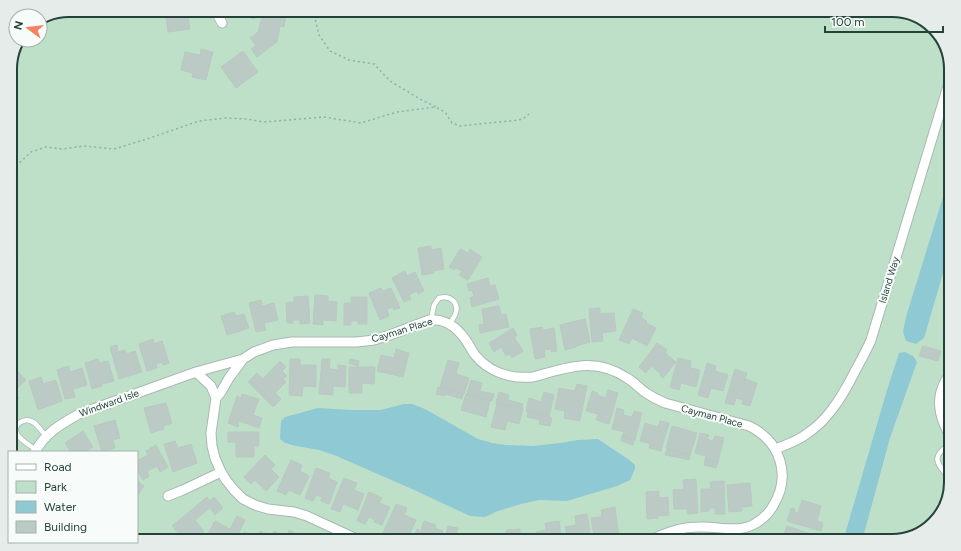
<svg xmlns="http://www.w3.org/2000/svg" width="961" height="551" font-family="Figtree,sans-serif">
<style>
.green{fill:#bfe0c8}
.water{fill:#8ec9d4}
.building{fill:#bbcac4;stroke:#b8c9c2}
.lines{fill:none;stroke-linecap:round;stroke-linejoin:round}
.lane-casing{stroke:#a8b8b2;stroke-width:6}
.street-casing{stroke:#a8b8b2;stroke-width:11}
.path{stroke:#86b3a5;stroke-width:1.5;stroke-dasharray:2 3;stroke-linecap:butt}
.lane{stroke:#fff;stroke-width:4.5}
.street{stroke:#fff;stroke-width:9}
.labels{text-anchor:middle;dominant-baseline:central;stroke-width:4;stroke-linejoin:round;paint-order:stroke}
.street-label{font-size:10px;fill:#24423a;stroke:#f7fbf9}
.rim{fill:none;stroke:#24423a;stroke-width:2}
</style>
<rect width="100%" height="100%" fill="#e6efeb"/>
<path class="green" d="M69,10H892L921,18L941,36L951,65V483L943,511L922,533L893,541H137V452H10V65L21,40H40V22Z"/>
<path class="water" d="M951,171V246L924,338L916,344L906,341L903,332L906,317Z
M905,352L913,356L917,362L890,438L862,541H843L887,390L899,353Z
M404,404H412L425,409L478,439L492,443L506,445L533,446L560,443L578,440L598,439L628,459L635,465V469L630,480L617,486L567,501L539,500L521,504L498,511L485,517L470,516L412,489L334,455L319,450L296,446L285,443L280,439L281,421L285,417L318,408L352,410H381Z"/>
<path class="building" d="M165,10H187L190,29L168,32Z
M250,10H276L279,13L286,15L284,27L280,26L277,42L257,57L251,49L256,45L250,38L258,32L263,13L254,19L251,18L247,13Z
M201,49L213,52L206,80L192,77L193,73L181,70L185,52L200,55Z
M243,51L258,72L236,88L221,67Z
M10,105L17,108L10,122Z
M431,246V250L441,248L444,269L433,271L434,273L422,275L418,248Z
M460,249L468,253L470,249L482,257L468,280L459,275L462,271L456,268L454,270L449,267Z
M405,271L407,276L415,272L424,291L418,294L417,291L409,295L411,299L404,302L392,278Z
M488,278L490,286L495,285L499,299L472,307L470,298L474,296L472,290L469,291L467,284Z
M381,288L383,291L391,288L400,308L394,310L393,307L387,309L389,316L380,320L369,293Z
M315,295L328,296V301L337,302L336,321L323,320V325L313,324Z
M308,296L310,323L300,324V320H293V323H287L286,303L294,302V297Z
M351,297H367V324H358V321H351V325H344V303H351Z
M261,300L262,306L274,303L278,320L264,323L266,330L256,332L249,303Z
M499,306L501,315L506,314L509,327L480,333L479,325L484,324L482,309Z
M600,308V314L614,313L616,331L602,333L603,341L592,342L589,309Z
M633,309L643,313L641,318L647,321L646,323L656,328L647,346L632,338L629,344L619,340Z
M234,312L236,316L244,314L249,328L227,335L221,316Z
M585,319L590,342L576,346V347L565,350L560,325Z
M542,327L543,330L554,328L557,351L551,352V349L544,350L545,357L535,359L530,329Z
M513,328L517,335L514,337L523,351L512,358L510,354L506,356L501,347L494,352L489,343Z
M153,339L154,344L162,341L169,363L163,365L162,362L156,364L157,368L147,371L139,344Z
M657,343L667,350L665,353L676,362L663,378L660,376L661,374L651,366L646,373L639,367Z
M117,345L118,352L125,350L127,354L135,351L142,372L119,379L110,347Z
M923,346L941,351L938,361L919,356Z
M396,349L409,353L403,377L377,371L381,355L394,358Z
M678,358L691,361L690,368L700,370L696,387L681,383L679,390L670,387Z
M98,359L99,363L108,361L114,381L101,384L102,386L92,389L85,363Z
M290,359H300V365H316V387L303,386L302,396L289,395Z
M322,359H330L329,369L338,370V365L346,366L345,387L333,386V395L319,394Z
M350,359L359,361L358,366L349,363Z
M448,360L459,363L456,374L469,378L464,394L440,387Z
M280,361L286,367L282,371L287,376L283,379L286,382L275,393L281,399L273,407L248,382L257,373L263,379Z
M707,363L716,366L715,371L728,375L723,391L711,388L708,398L698,395Z
M12,365L26,380L13,392L19,398L12,405L10,403V367Z
M69,366L70,372L82,368L87,385L73,389L75,397L65,399L57,370Z
M349,367H375L374,384L362,383V393H349Z
M735,369L747,373L745,379L757,383L750,406L742,404L743,400L736,398L734,405L725,403Z
M41,377L43,384L56,380L62,401L38,410L29,381Z
M471,380L482,383L480,391L494,394L492,401L467,394Z
M577,384L587,386L580,421L564,418L565,411L555,409L559,388L575,391Z
M438,387L463,394L462,399L445,394V396L436,394Z
M608,390L618,393L609,424L596,420L598,414L586,411L592,391L598,393L597,395L606,398Z
M499,392L509,395L508,400L523,404L522,409L496,403Z
M544,392L554,395L549,417L526,411L529,398L541,402Z
M242,394L259,399L253,415L262,418L259,428L239,421L238,427L228,423L237,396L241,398Z
M466,394L490,401L486,417L461,410Z
M166,403L172,423L163,426L164,429L151,433L144,408Z
M497,403L523,409L519,424L507,421L505,430L491,427Z
M617,408L624,410L623,415L632,417L634,411L642,413L635,440L622,436L624,432L612,429Z
M528,411L552,418L550,426L539,424L540,420L527,417Z
M115,420L120,438L113,440L115,448L102,452L94,426Z
M660,421L669,423L662,447L640,441L645,423L658,427Z
M672,426L697,433L690,455L666,448Z
M83,431L93,447L87,451V452H71L65,443Z
M228,432H259V446H254V457H236V442H228Z
M700,433L709,435L707,439L713,441L715,436L724,438L718,462L705,459L706,456L695,453Z
M622,436L634,440L633,445L621,441Z
M175,441L178,448L191,444L197,463L173,472L164,444Z
M650,444L662,447L661,451L649,448Z
M156,445L168,467L160,472L157,466L147,471L149,476L143,480L137,470V461L148,455L146,451Z
M667,449L678,451L676,457L665,455Z
M678,452L690,455L689,460L677,457Z
M265,455L275,465L271,469L279,477L266,491L255,480L251,484L244,477Z
M705,459L718,462L716,468L704,465Z
M291,460L302,465L300,471L309,476L300,495L289,490L286,495L277,491Z
M316,468L330,473L328,478L337,482L329,504L321,501L322,497L316,495L313,501L305,498Z
M344,478L357,483L354,490L364,494L358,510L343,504L340,512L331,509Z
M696,479L698,513L688,514L687,509H674L673,490L684,489L683,480Z
M137,481L144,486L137,496Z
M724,481L725,514H715V508H709V511L701,512V489H711L710,482Z
M750,483L752,506L742,507V511L729,512L727,485Z
M659,491V498L668,497L669,515L658,516V518L647,519L646,492Z
M369,492L382,498L379,503L390,507L382,525L374,522L375,520L369,517L365,524L357,521Z
M207,497L210,501L214,497L223,508L215,515L210,508L195,520L204,532L193,541H185L172,526Z
M802,500L821,506L817,521L823,523L821,531L787,521L791,508L795,509L794,512L798,513Z
M396,504L407,508L404,515L416,520L408,538L394,532L392,537L383,533Z
M615,507L619,538L611,539L610,533L594,536L591,518L602,517L601,510Z
M587,514L591,541H568L565,527L576,525L575,516Z
M237,516L245,520L235,541H204L215,521L230,529Z
M424,521L436,525L435,528L443,531L440,541H413L417,529L421,531Z
M559,521L562,541H537L536,532L546,530L545,523Z
M448,526L458,528L456,535L474,540V541H444Z
M787,526L817,536L816,541H787L789,536L784,534Z
M520,529V535L532,534L533,541H507L506,530Z
M289,530L297,534L294,541H278L271,538L274,531L287,537Z
M260,531L267,534L265,541H240L244,532L258,537Z
M302,533L312,537L310,541H299Z
M503,538V541H477V540Z"/>
<g class="lines">
<g class="lane-casing">
<path id="lane" d="M431,320L434,305L439,298C451,295 460,303 455,315C453,319 451,322 449,324
M951,443C929,458 937,463 951,480
M36,450C31,446 20,440 17,434C12,424 25,417 33,422C38,425 42,432 46,436"/>
</g>
<g class="street-casing">
<path id="street" d="M215,10L222,23
M196,372L211,386L216,398
M951,372C948,377 945,381 943,386C935,405 942,422 951,438
M775,449C786,445 798,441 808,433C827,420 839,401 850,381C857,367 865,354 871,340L951,76
M35,452C45,433 61,424 79,414L196,372L243,359
M168,496L183,490L221,472
M361,541L307,516L294,512L268,509L255,505L243,499L234,490L226,480L221,472L215,458L212,446L211,433L216,398L221,392L229,378L243,359L254,352L273,345L292,342H357L374,340L390,335L429,320C441,319 453,324 461,334C467,340 470,348 475,355C489,372 510,379 533,377C567,368 594,356 627,378C634,382 639,388 646,393C652,397 658,400 665,403L749,426C780,441 792,475 773,506C769,513 763,519 756,523C739,534 718,526 699,527C682,527 663,533 649,541"/>
</g>
<path class="path" d="M437,108L445,112L452,123L460,126L519,120L524,118L529,114
M10,174L14,168L31,152L46,147L62,149L84,146L114,149L147,139L199,121L225,118L247,119L264,122L324,117L361,123L397,112L436,107L420,99L390,81L374,64L349,60L330,51L319,35L313,10"/>
<use href="#lane" class="lane"/>
<use href="#street" class="street"/>
</g>
<g class="labels">
<g class="street-label">
<text transform="translate(889 280) rotate(-73)">Island Way</text>
<text transform="translate(402 330) rotate(-17)">Cayman Place</text>
<text transform="translate(109 403) rotate(-20)">Windward Isle</text>
<text transform="translate(712 416) rotate(15)">Cayman Place</text>
</g>
</g>
<path d="M0 0H961V551H0ZM69 17H892A52 52 0 0 1 944 69V482A52 52 0 0 1 892 534H69A52 52 0 0 1 17 482V69A52 52 0 0 1 69 17Z" fill="#e6ecea" fill-rule="evenodd"/>
<path class="rim" d="M69 17H892A52 52 0 0 1 944 69V482A52 52 0 0 1 892 534H69A52 52 0 0 1 17 482V69A52 52 0 0 1 69 17Z"/>
<rect x="8" y="451" width="130" height="92" fill="#f7fbf9" stroke="#a3b1ad"/>
<rect x="16" y="464" width="20" height="6" fill="#ffffff" stroke="#a3b1ad"/>
<text x="44" y="471" font-size="12" fill="#24423a">Road</text>
<rect x="16" y="481" width="20" height="12" fill="#bfe0c8" stroke="#a3b1ad"/>
<text x="44" y="491" font-size="12" fill="#24423a">Park</text>
<rect x="16" y="501" width="20" height="12" fill="#8ec9d4" stroke="#a3b1ad"/>
<text x="44" y="511" font-size="12" fill="#24423a">Water</text>
<rect x="16" y="521" width="20" height="12" fill="#bbcac4" stroke="#a3b1ad"/>
<text x="44" y="531" font-size="12" fill="#24423a">Building</text>
<g transform="translate(28 28) rotate(285)"><circle r="19" fill="#f7fbf9" stroke="#a3b1ad"/>
<path d="M0-3L7 15L0 10L-7 15Z" fill="#f4845f"/>
<text y="-6" font-size="11" font-weight="bold" text-anchor="middle" fill="#24423a">N</text>
</g>
<path d="M825 26v6h118v-6" fill="none" stroke="#24423a" stroke-width="2"/>
<text x="831" y="26" font-size="12" fill="#24423a" stroke="#f7fbf9" stroke-width="3" paint-order="stroke">100 m</text>
</svg>
